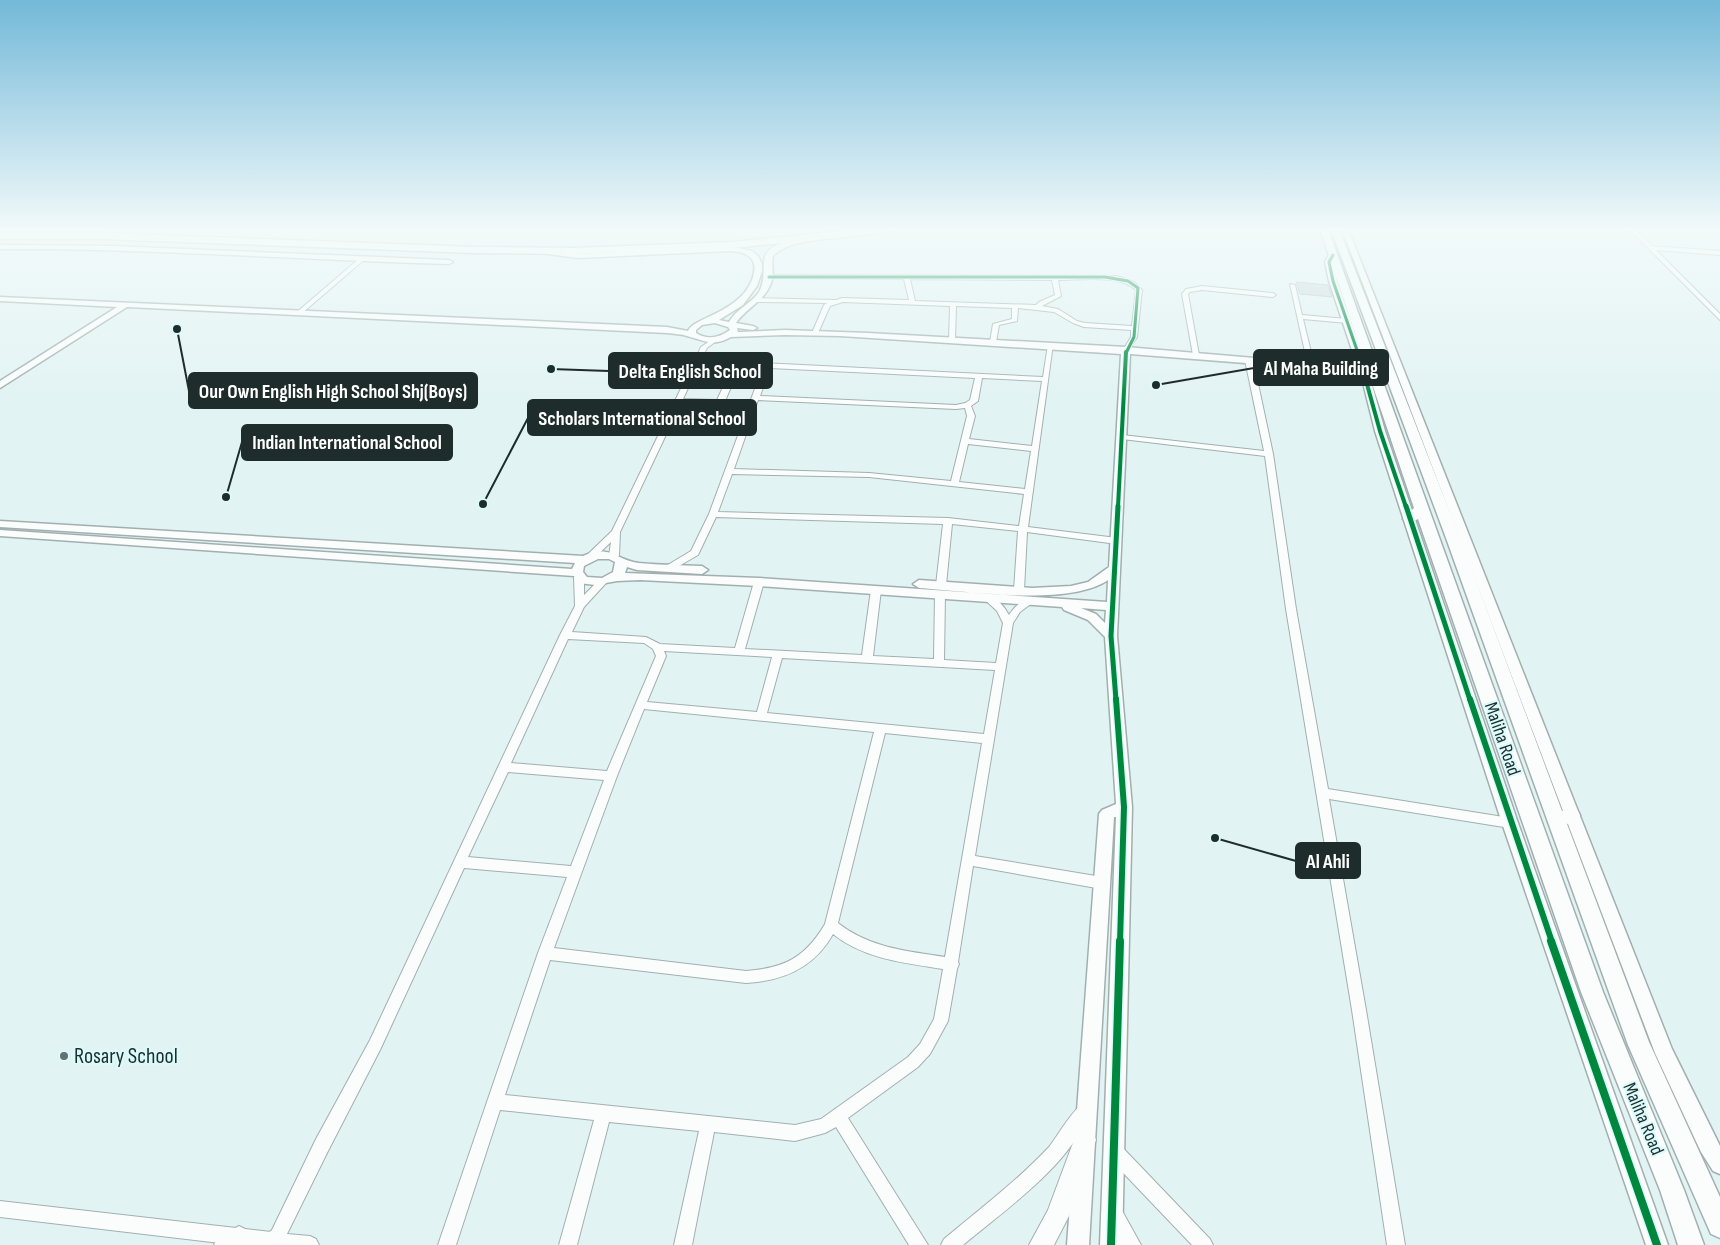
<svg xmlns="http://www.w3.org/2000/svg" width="1720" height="1245" font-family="'Sofia Sans Condensed',sans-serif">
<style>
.building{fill:#cbd9d9;stroke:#b4c2c2}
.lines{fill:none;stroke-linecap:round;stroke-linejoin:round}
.minor-casing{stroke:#a2afaf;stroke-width:2}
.tertiary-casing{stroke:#a2afaf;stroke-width:3}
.secondary-casing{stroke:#a2afaf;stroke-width:2}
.primary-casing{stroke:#a2afaf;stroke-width:3}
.trunk-casing{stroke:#a2afaf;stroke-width:3}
.minor{fill:#fbfdfd;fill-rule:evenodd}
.tertiary{fill:#fbfdfd;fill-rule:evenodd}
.secondary{fill:#fbfdfd;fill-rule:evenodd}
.primary{fill:#fbfdfd;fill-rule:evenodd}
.trunk{fill:#fbfdfd;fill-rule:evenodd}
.cycleway-far4-casing{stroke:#dafbfb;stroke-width:5}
.cycleway-far3-casing{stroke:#dafbfb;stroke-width:6}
.cycleway-far2-casing{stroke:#dafbfb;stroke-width:8}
.cycleway-far1-casing{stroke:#dafbfb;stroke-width:9}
.cycleway-casing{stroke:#dafbfb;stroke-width:11}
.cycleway-far4{stroke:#00873e;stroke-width:3}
.cycleway-far3{stroke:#00873e;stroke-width:4}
.cycleway-far2{stroke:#00873e;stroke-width:5}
.cycleway-far1{stroke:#00873e;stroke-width:6}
.cycleway{stroke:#00873e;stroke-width:8}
.poi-dot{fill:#637272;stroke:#dafbfb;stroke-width:2}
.labels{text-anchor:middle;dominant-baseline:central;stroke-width:4;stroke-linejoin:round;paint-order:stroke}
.street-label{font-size:19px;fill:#1f2c2c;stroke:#dafbfb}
.near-poi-label{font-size:22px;fill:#1f2c2c;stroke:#dafbfb;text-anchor:start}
.leader{fill:none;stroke:#1f2c2c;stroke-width:2}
.callout-dot{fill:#1f2c2c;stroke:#dafbfb;stroke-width:2}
.callout{fill:#1f2c2c;stroke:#1f2c2c;stroke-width:2}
.callout-label{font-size:20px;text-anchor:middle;font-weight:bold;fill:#fff}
</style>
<rect width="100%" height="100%" fill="#e2f3f3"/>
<path class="building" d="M1296,282L1328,285L1332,297L1300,294Z"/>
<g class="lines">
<g class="minor-casing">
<path id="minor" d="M1629,229H1635L1652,246L1720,251V255L1656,250L1720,314V320Z
M360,258L365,259L301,314H297V312Z
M769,275L1117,276L1134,282L1142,290L1137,337L1128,351L1126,352L1123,350L1131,337V330L1084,327L1073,323L1054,312L1018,308L1017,321L999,325L996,342L993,344L990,342L993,324L1012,319V308L956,306L955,340L952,342L949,340L950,306L843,302L830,306L818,333L815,335L812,333L824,305L827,303L757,302L754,300L757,298L836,300L842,298L909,300L904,279L767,278L766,277ZM910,279L1052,280L1055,295L1039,302L1036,305L915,301ZM1058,280C1080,280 1119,274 1136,290L1132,326L1085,323L1077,321L1058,309L1042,306L1061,296Z
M1290,284L1295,285L1302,315L1347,319L1350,321L1347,323L1303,319L1311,352L1310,353L1305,352Z
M1202,286L1273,293L1276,295L1273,297L1202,290L1190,292L1188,294L1199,355L1196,357L1193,355L1182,294L1186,289Z
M714,338L719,339L707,348L701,360L1043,377L1048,345L1053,344L1028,527L1117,538L1122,541L1117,544L1027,532L1024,590L1019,593L1014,590L1018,531L952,524L946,585L941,588L936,585L943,524L716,517L698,555L672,570H666L664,568L666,566L691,551L709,514L740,430L713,428L711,432H705L704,430L715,405L681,403L620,532L619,556L614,559L609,556L611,542L592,560H586L584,558L586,556L612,531L701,347ZM699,364L733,366L717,400L683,399ZM740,366L763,367L750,402L725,401ZM770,368L975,378L970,400L965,403L956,405L760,396ZM982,378L1042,381L1032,446L969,439L975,416L971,406L978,401ZM758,400L956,409L965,408L967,416L951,481L869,473L734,469ZM723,405L749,406L741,426L715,424ZM968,444L1031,451L1025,489L959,482ZM732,474L869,477L1024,494L1019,526L948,518L718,512Z
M1249,358L1253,360L1273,454L1296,609L1328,789L1510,818L1514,820L1516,823L1514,826L1510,828L1329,799L1366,1010L1405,1245H1387L1352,1010L1286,609L1265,456L1122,439L1118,437L1122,435L1264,451L1245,360Z
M579,574L584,577V595L599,580L602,579L607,582L584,607L572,632L646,637L660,644L735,648L754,582L759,579L764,582L745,649L862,655L871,590L876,587L881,590L873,656L934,659L935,594L940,591L945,594L944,660L996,663L1003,623L997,611L982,597L987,594C996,597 1004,606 1009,615C1014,607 1022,600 1031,597L1036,600L1020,612L1013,623L975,856L1102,877L1107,879L1108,883L1107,887L1102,889L973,866L958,962L959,964L957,969L948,1021L930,1054L918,1067L848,1118L928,1245H909L836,1127L825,1133L795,1141L714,1132L692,1245H674L699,1131L609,1122L577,1245H559L594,1120L500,1110L456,1245H438L538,953L567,877L464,868L380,1050L328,1151L287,1234L310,1236L316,1239L319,1245H237L0,1217V1201L271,1232L316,1139L370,1040L560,635L575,606L574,577ZM568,639L644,643L653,649L656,656L607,771L511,763ZM664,651L772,657L757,712L647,702L666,656ZM782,658L995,670L984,734L767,713ZM644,709L874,732L825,924C805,958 784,968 746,971L554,948L617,776ZM885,733L982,743L945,957C907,951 870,948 838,923ZM508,772L604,780L571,866L468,857ZM833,934C864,959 905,963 943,969L934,1019L920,1044L908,1057L821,1119L795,1125L505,1095L550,960L746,983C783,981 814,968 833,934Z
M1082,1105L1088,1107L1090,1113C1067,1168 1007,1208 963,1245H941L944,1239C980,1209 1017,1181 1049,1147C1057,1137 1073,1109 1082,1105Z
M1115,1144L1121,1146L1210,1239L1213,1245H1192L1109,1158L1107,1152L1109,1146Z"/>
</g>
<g class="tertiary-casing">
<path id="tertiary" d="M1342,229H1348L1672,1049L1720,1146V1174L1713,1171L1701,1152L1655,1053Z
M859,232L861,233V235C837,240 790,237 773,256C771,264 774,272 772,280C766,301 747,307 736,323L753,326L757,328L753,330L737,328L738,332L785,330L868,333L1126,347L1349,366L1359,371L1329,281L1325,262L1330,253H1336L1337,255L1333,262L1337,281L1366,364L1385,431L1518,823L1668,1245H1646L1502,823L1375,431L1362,379L1347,371L1130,354L1117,636L1132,807L1122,1245H1100L1116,817H1114L1089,1245H1067L1099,814L1102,810L1116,804L1105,637L1088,620L1064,610L1062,607L759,586L640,580L617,581L595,585L579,583L574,576L0,536V530L572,569L575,563L0,527V521L583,556C612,544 614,560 639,563C660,565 681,565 702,566L708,570L702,574L637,570L627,567L625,573L759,578L1107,602L1108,580C1069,607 967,591 919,588L913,584L919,580L1032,588L1071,586L1088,582L1109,567L1121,354L840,336L785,335L731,337C713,347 705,341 687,336C681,334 674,334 667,333L127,307L0,388V381L117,307L0,301V297L667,327L688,331C692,318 739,313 752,280C754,274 756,267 753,261C748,252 738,252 729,251L578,258L541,253L537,251L541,249L578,254L722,247L739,248L752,251L758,256L762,264V271L757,286L743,305L719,320L729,322C736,309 751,304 759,292C767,278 761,263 766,254C777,235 839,235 859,232ZM715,323L728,327L730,330C719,338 707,340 696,333V330L702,325ZM598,559H609L615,562L613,572L602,578L587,577L583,572L584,566ZM1081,608L1106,610L1105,623L1096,614Z
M0,245L112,246L449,260L453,262L449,264C299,260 150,248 0,249Z"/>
</g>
<g class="secondary-casing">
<path id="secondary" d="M1085,1129L1093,1132L1096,1140L1069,1216L1054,1245H1029L1048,1210L1077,1132Z
M1112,1204L1120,1207L1141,1245H1116L1101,1215L1104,1207Z
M239,1226L247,1230L251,1238L248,1245H214L218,1237Z
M275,1229L283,1233L289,1245H265L263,1241L267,1233Z"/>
</g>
<g class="primary-casing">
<path id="primary" d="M1320,229H1328L1603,992L1684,1190L1704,1245H1678L1660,1190L1581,992L1418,519L1410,523L1403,519L1414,508Z
M1331,229H1339L1460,538L1562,811L1571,808L1577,810L1580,815L1577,820L1567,824L1649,1042L1720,1197V1238L1711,1234L1628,1045L1446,538Z"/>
</g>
<g class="trunk-casing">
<path id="trunk" d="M863,229H895L891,232L732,248L573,254L475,253L102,239H0V233H102L475,247L573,248L732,242Z"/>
</g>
<use href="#minor" class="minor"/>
<use href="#tertiary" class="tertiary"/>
<use href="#secondary" class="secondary"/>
<use href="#primary" class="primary"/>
<use href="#trunk" class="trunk"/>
<g class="cycleway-far4-casing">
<path id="cycleway-far4" d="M1333,255L1329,262L1333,281L1358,353
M769,277H1105L1128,281L1138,288L1134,337L1126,353"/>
</g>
<g class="cycleway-far3-casing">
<path id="cycleway-far3" d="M1358,352L1380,431L1406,507
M1118,507L1126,352"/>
</g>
<g class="cycleway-far2-casing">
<path id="cycleway-far2" d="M1406,506L1470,700
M1116,700L1111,636L1118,506"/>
</g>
<g class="cycleway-far1-casing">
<path id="cycleway-far1" d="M1116,699L1124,807L1120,942
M1470,699L1552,942"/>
</g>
<g class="cycleway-casing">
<path id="cycleway" d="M1551,941L1657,1245
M1111,1245L1120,941"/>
</g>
<use href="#cycleway-far4" class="cycleway-far4"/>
<use href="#cycleway-far3" class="cycleway-far3"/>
<use href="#cycleway-far2" class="cycleway-far2"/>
<use href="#cycleway-far1" class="cycleway-far1"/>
<use href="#cycleway" class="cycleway"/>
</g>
<linearGradient id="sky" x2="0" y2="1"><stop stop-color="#73b9d8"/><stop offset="0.57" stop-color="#f2fafa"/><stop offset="1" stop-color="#f2fafa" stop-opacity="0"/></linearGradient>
<rect width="1720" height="403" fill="url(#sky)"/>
<circle class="poi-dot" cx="64" cy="1056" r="5"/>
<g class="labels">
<g class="street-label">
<text transform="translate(1502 739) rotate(71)">Maliha Road</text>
<text transform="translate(1643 1119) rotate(67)">Maliha Road</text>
</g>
<g class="near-poi-label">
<text x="74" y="1056">Rosary School</text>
</g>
</g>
<path class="leader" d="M1156 385L1254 368M551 369L609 371M177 329L189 391M483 504L528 418M226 497L242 442M1215 838L1296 861"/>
<g class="callout-dot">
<circle cx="1156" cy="385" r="5"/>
<circle cx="551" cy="369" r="5"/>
<circle cx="177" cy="329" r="5"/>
<circle cx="483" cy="504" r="5"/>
<circle cx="226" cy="497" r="5"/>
<circle cx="1215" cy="838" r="5"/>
</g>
<g class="callout">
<rect x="1254" y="350" width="134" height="35" rx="5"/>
<rect x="609" y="353" width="163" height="35" rx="5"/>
<rect x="189" y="373" width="288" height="35" rx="5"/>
<rect x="528" y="400" width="228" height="35" rx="5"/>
<rect x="242" y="425" width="210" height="35" rx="5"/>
<rect x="1296" y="843" width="64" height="35" rx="5"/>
</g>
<g class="callout-label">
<text x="1321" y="375">Al Maha Building</text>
<text x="690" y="378">Delta English School</text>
<text x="333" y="398">Our Own English High School Shj(Boys)</text>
<text x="642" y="425">Scholars International School</text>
<text x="347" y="449">Indian International School</text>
<text x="1328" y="868">Al Ahli</text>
</g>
</svg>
